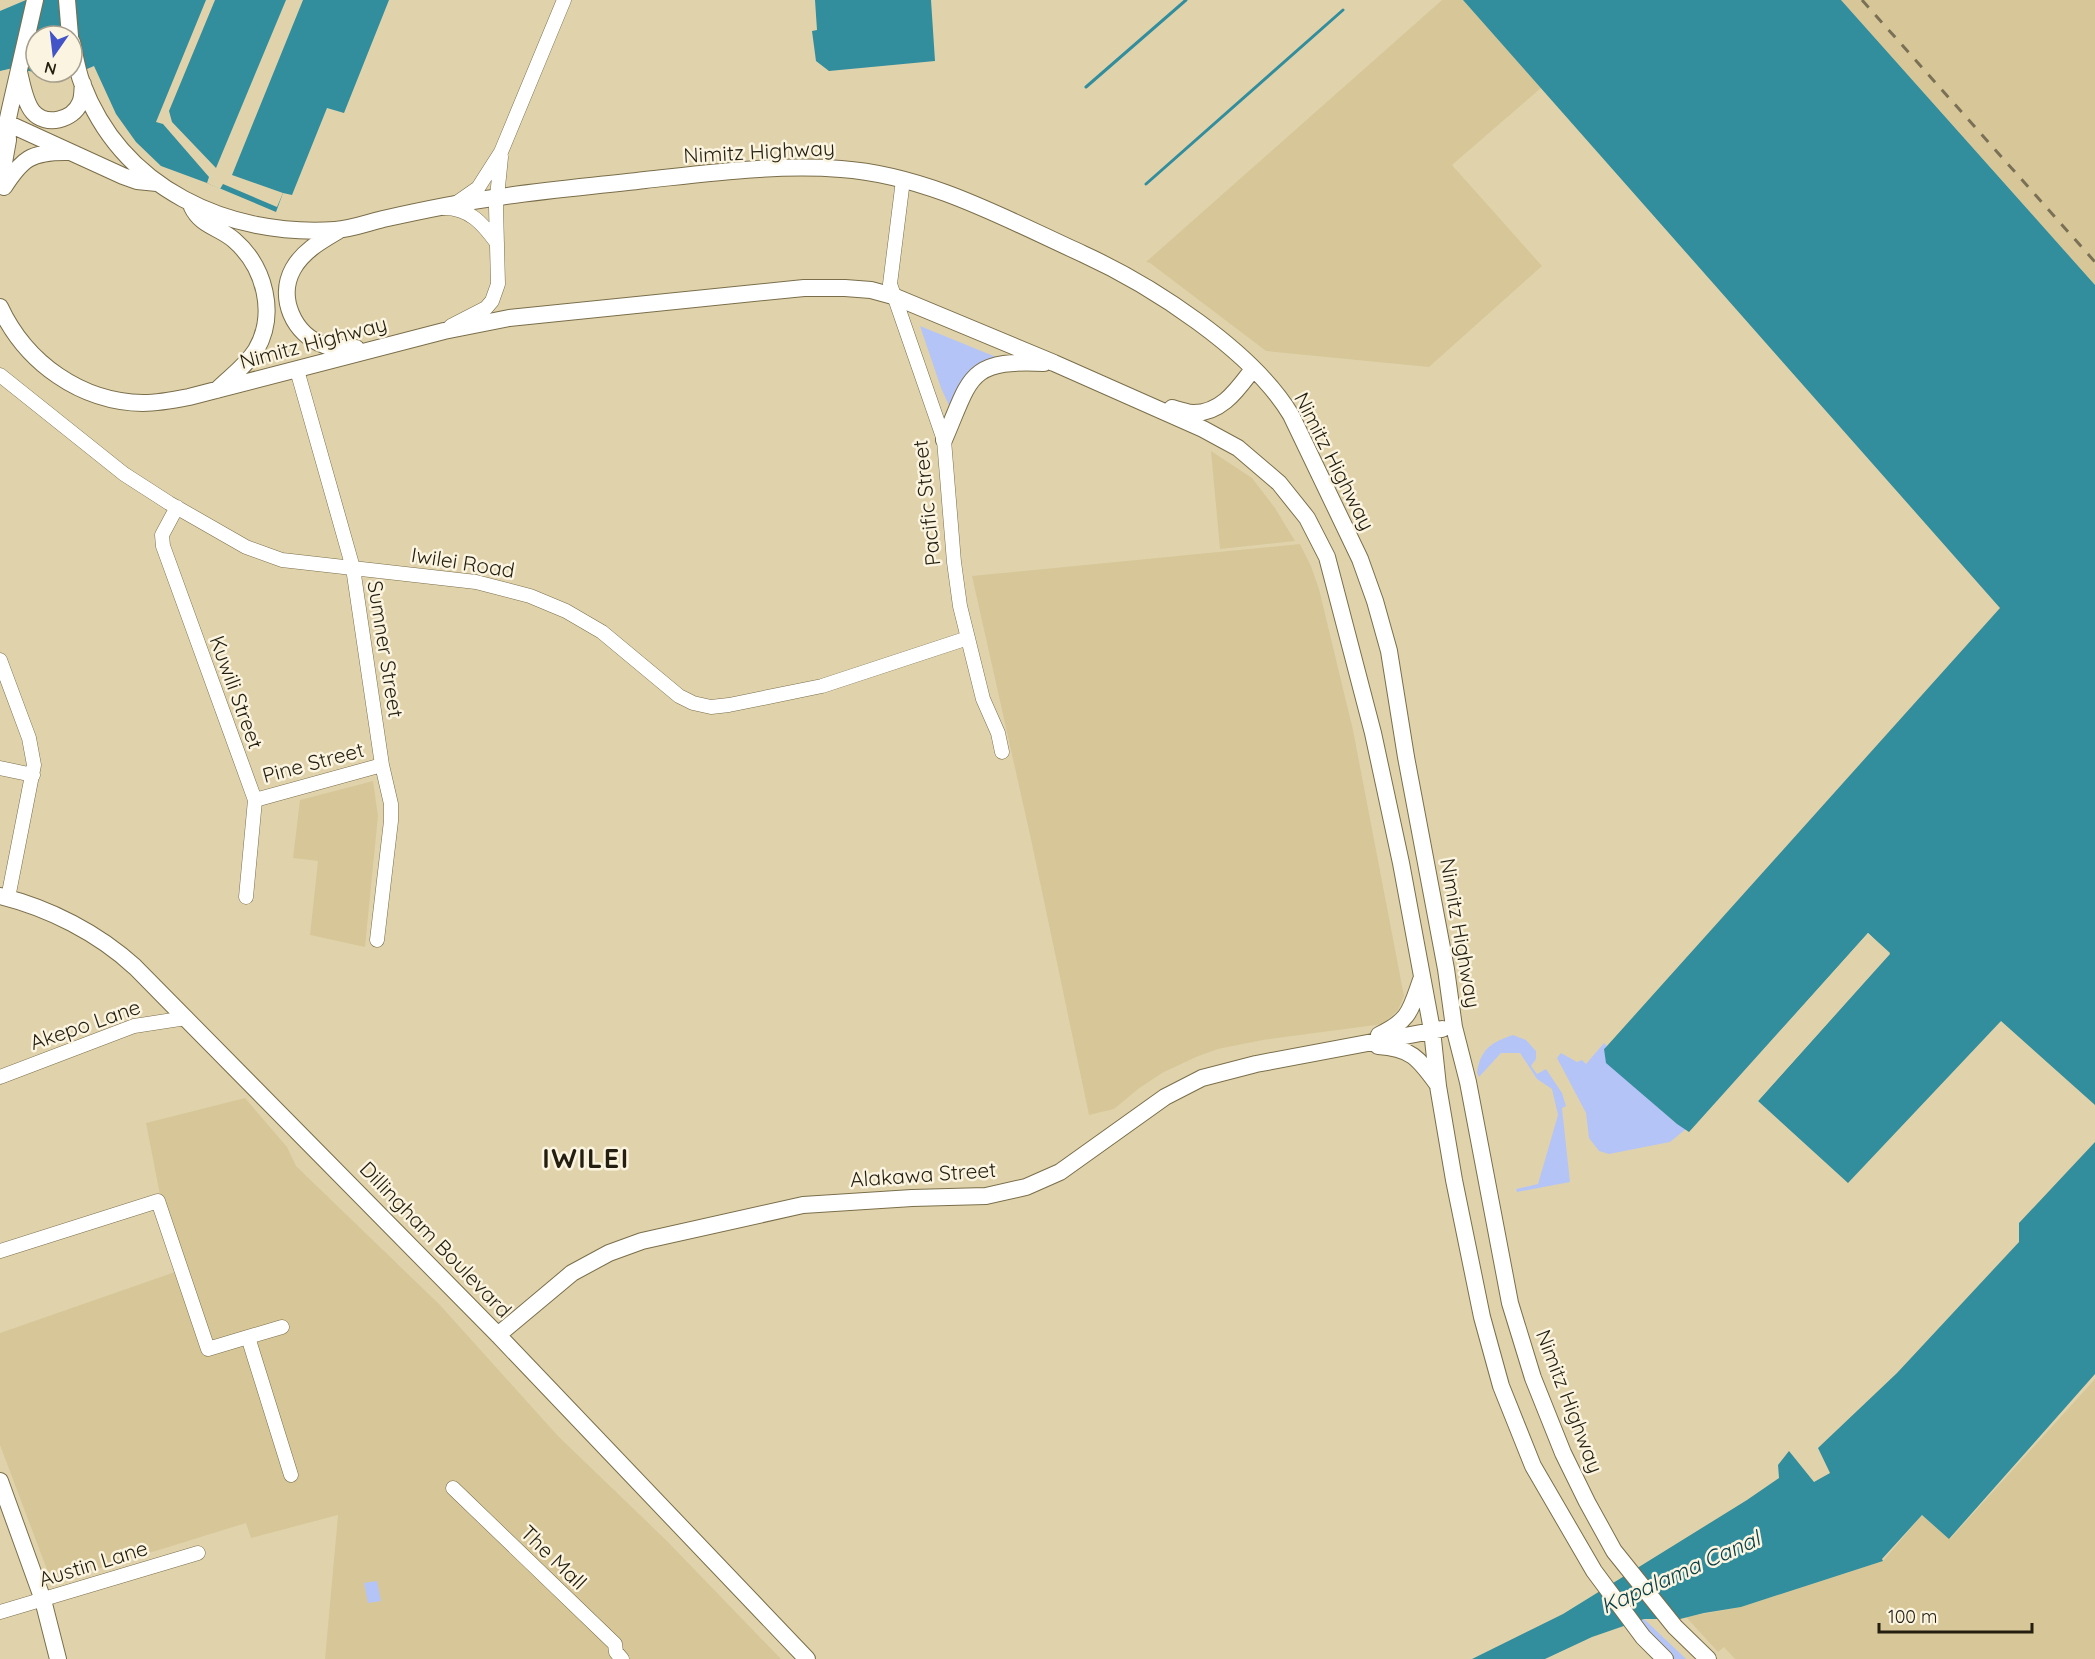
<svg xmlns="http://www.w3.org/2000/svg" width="2095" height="1659" font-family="Quicksand,sans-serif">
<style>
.built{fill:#d7c798}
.green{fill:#b5c4f6}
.water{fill:#328d9d;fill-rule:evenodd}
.pier{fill:#e0d3ac}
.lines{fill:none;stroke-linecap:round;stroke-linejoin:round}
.stream{stroke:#328d9d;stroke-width:3}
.minor-casing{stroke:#7a6e4a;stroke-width:15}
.major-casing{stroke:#7a6e4a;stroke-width:18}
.minor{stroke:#fff;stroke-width:14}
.major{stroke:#fff;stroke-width:16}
.rail{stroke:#797056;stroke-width:3;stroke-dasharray:10 10;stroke-linecap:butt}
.labels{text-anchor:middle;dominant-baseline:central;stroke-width:5;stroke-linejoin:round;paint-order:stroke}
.street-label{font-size:21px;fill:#231e0f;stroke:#fbf4e0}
.water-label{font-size:22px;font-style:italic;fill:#084049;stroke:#fbf4e0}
.district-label{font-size:27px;font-weight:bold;letter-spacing:1.5px;fill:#231e0f;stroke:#fbf4e0}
</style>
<rect width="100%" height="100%" fill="#e0d3ac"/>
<path class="built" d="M1442,0H1463L1541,88L1452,165L1542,266L1429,367L1266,351L1150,263L1146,262Z
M1841,0H2095V285Z
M1211,451L1252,478L1275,508L1295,541L1220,549Z
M1300,544L1311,566L1319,589L1353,730L1404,996L1398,1010L1383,1024L1263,1040L1218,1049L1196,1057L1162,1073L1138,1089L1114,1109L1089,1115L1032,844L972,576Z
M373,781L378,816L365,947L310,935L318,861L293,858L300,800Z
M245,1098L287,1147L296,1166L440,1305L558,1436L666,1540L781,1659H325L338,1515L251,1538L246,1523L52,1583L0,1445V1333L175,1272L146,1123Z
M2095,1379V1659H1735L1724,1647L1718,1652L1686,1617L1741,1607L1883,1561L1922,1515L1950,1539Z"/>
<path class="green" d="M920,326L1001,359L952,412L941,388Z
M1513,1035L1526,1040L1536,1051V1059L1531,1066L1537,1074L1546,1069L1562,1093L1566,1106L1562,1108L1570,1182L1517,1192L1516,1189L1538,1184L1558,1115L1552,1089L1537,1079L1520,1053H1501L1479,1077L1477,1073C1480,1050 1491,1042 1513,1035Z
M1604,1043L1607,1046L1604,1049L1607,1063L1677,1124L1686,1129L1670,1142L1609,1154L1599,1151L1589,1138L1586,1113L1557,1058L1561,1053L1577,1062L1582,1060L1586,1064Z
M377,1581L381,1601L368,1603L364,1583Z
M1644,1619L1686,1659H1669L1632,1623Z"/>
<path class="water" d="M26,0H389L344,113L327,108L292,195L283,193L276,212L207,183L161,166L136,142L116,114L94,66L66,78L13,68L0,71V11ZM36,36H72V72H36Z
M815,0H931L935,61L829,71L816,61L812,31L817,30Z
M1463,0H1841L2095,285V1105L2001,1021L1848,1183L1758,1101L1890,954L1868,933L1689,1132L1677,1124L1606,1063L1604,1049L1607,1046L2000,608Z
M2095,1142V1374L1949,1539L1922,1515L1882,1559L1883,1561L1741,1607L1704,1613L1680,1619H1644L1592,1637L1545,1659H1472L1563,1614L1747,1500L1779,1478L1778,1465L1789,1451L1814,1482L1830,1473L1818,1448L1897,1373L2019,1242V1223Z"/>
<path class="pier" d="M206,0H215L169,111L172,122L216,168L286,0H303L232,175L283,193L277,207L223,184L220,189L207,183L209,177L163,124L156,122Z
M1868,933L1890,953L1758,1101L1756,1099L1886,954L1868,937L1737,1084L1735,1082Z"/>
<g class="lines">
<path class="stream" d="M1086,87L1186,0
M1146,184L1343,10"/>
<g class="minor-casing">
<path id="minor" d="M903,180L890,284L944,440L954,562L960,606L983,699L998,733L1002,752
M458,202L478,188L501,152L564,0
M444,208C470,208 483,224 497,243
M451,326L486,308L492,301L498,284L496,207L501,157
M297,370L353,568L382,765L391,804V821L377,940
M0,375L124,474L169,503L246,547L282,560L476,582L530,596L566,611L602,632L679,696L693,703L711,707L729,705L822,686L968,638
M177,507L162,535L163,546L255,800L246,897
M0,660L29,738L34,765L8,898
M0,768L33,775
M255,800L382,765
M0,1077L134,1026L186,1018
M0,1251L158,1201L208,1349L248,1337L291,1475
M248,1337L282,1327
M453,1488L615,1644L616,1652L622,1659
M0,1612L198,1553"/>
</g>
<g class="major-casing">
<path id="major" d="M67,0L70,36
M72,42C75,56 77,70 82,83C122,189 228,237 335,230C351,229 367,223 383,219C419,211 456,203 493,198C543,190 595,186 645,180C710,173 776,164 841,169C927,175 1006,219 1083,254C1151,285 1252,350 1291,415L1360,559L1375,601L1389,651L1406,757L1446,969L1454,1027L1468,1082L1510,1303L1533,1378L1563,1453L1587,1502L1614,1551L1675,1627L1708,1659
M19,72C22,84 25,103 33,112C46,127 73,120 80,103C83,97 82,90 83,84
M7,123L123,176L137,181L157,183
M0,185L8,140L7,123L10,109L35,0
M4,187C22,159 31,152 65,152
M192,207C201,226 219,227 234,240C265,267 277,314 256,350C246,366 230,377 217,390
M338,231C321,241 303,251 293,269C277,298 294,335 324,345C334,349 346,348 356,348
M0,307C26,363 81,402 143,403C159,403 174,400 189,397L444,331L509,318L804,288H845L871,290L893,296L1054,363L1203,429L1238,448L1279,483L1307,518L1327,557L1373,733L1401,863L1432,1030L1438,1086L1454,1180L1482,1317L1501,1386L1533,1466L1594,1571L1643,1637L1665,1659
M1172,408C1179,410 1185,412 1192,413C1221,414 1237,390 1253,369
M944,440C971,378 967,359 1044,363
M0,896C49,908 98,933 135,967L498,1335L807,1659
M1379,1035C1410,1020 1410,1011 1421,980
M1378,1046C1412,1048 1419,1059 1438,1085
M498,1335L572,1273L609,1253L642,1241L803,1205L912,1198L986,1196L1026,1187L1060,1172L1165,1097L1202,1078L1256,1064L1442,1029
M0,1481L43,1600L58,1659"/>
</g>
<use href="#minor" class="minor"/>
<use href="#major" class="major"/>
<path class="rail" d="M1862,0L2095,262"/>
</g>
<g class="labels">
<g class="street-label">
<text transform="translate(759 151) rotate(-3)">Nimitz Highway</text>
<text transform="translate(313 342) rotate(-15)">Nimitz Highway</text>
<text transform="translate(1335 461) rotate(63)">Nimitz Highway</text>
<text transform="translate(926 503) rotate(-96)">Pacific Street</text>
<text transform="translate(463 562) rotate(9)">Iwilei Road</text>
<text transform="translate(386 649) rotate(81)">Sumner Street</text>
<text transform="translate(237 692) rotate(70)">Kuwili Street</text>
<text transform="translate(313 762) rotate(-15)">Pine Street</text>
<text transform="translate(1461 933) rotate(80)">Nimitz Highway</text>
<text transform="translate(85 1024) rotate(-19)">Akepo Lane</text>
<text transform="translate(923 1174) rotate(-4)">Alakawa Street</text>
<text transform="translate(436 1239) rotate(46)">Dillingham Boulevard</text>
<text transform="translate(1570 1401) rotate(69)">Nimitz Highway</text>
<text transform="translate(554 1557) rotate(44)">The Mall</text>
<text transform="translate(93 1563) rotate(-17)">Austin Lane</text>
</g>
<g class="water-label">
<text transform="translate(1680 1572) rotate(-24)">Kapalama Canal</text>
</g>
<g class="district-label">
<text x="586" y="1158">IWILEI</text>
</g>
</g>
<g transform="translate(54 54) rotate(194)"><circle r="28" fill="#fbf4e0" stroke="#a59e8c" stroke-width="1.5"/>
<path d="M0-4.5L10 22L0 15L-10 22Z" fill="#4254c8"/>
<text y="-9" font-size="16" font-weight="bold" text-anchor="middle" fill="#231e0f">N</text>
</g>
<path d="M1879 1623v9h153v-9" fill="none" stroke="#231e0f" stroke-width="3"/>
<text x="1888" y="1623" font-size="18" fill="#231e0f" stroke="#fbf4e0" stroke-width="4.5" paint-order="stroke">100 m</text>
</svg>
